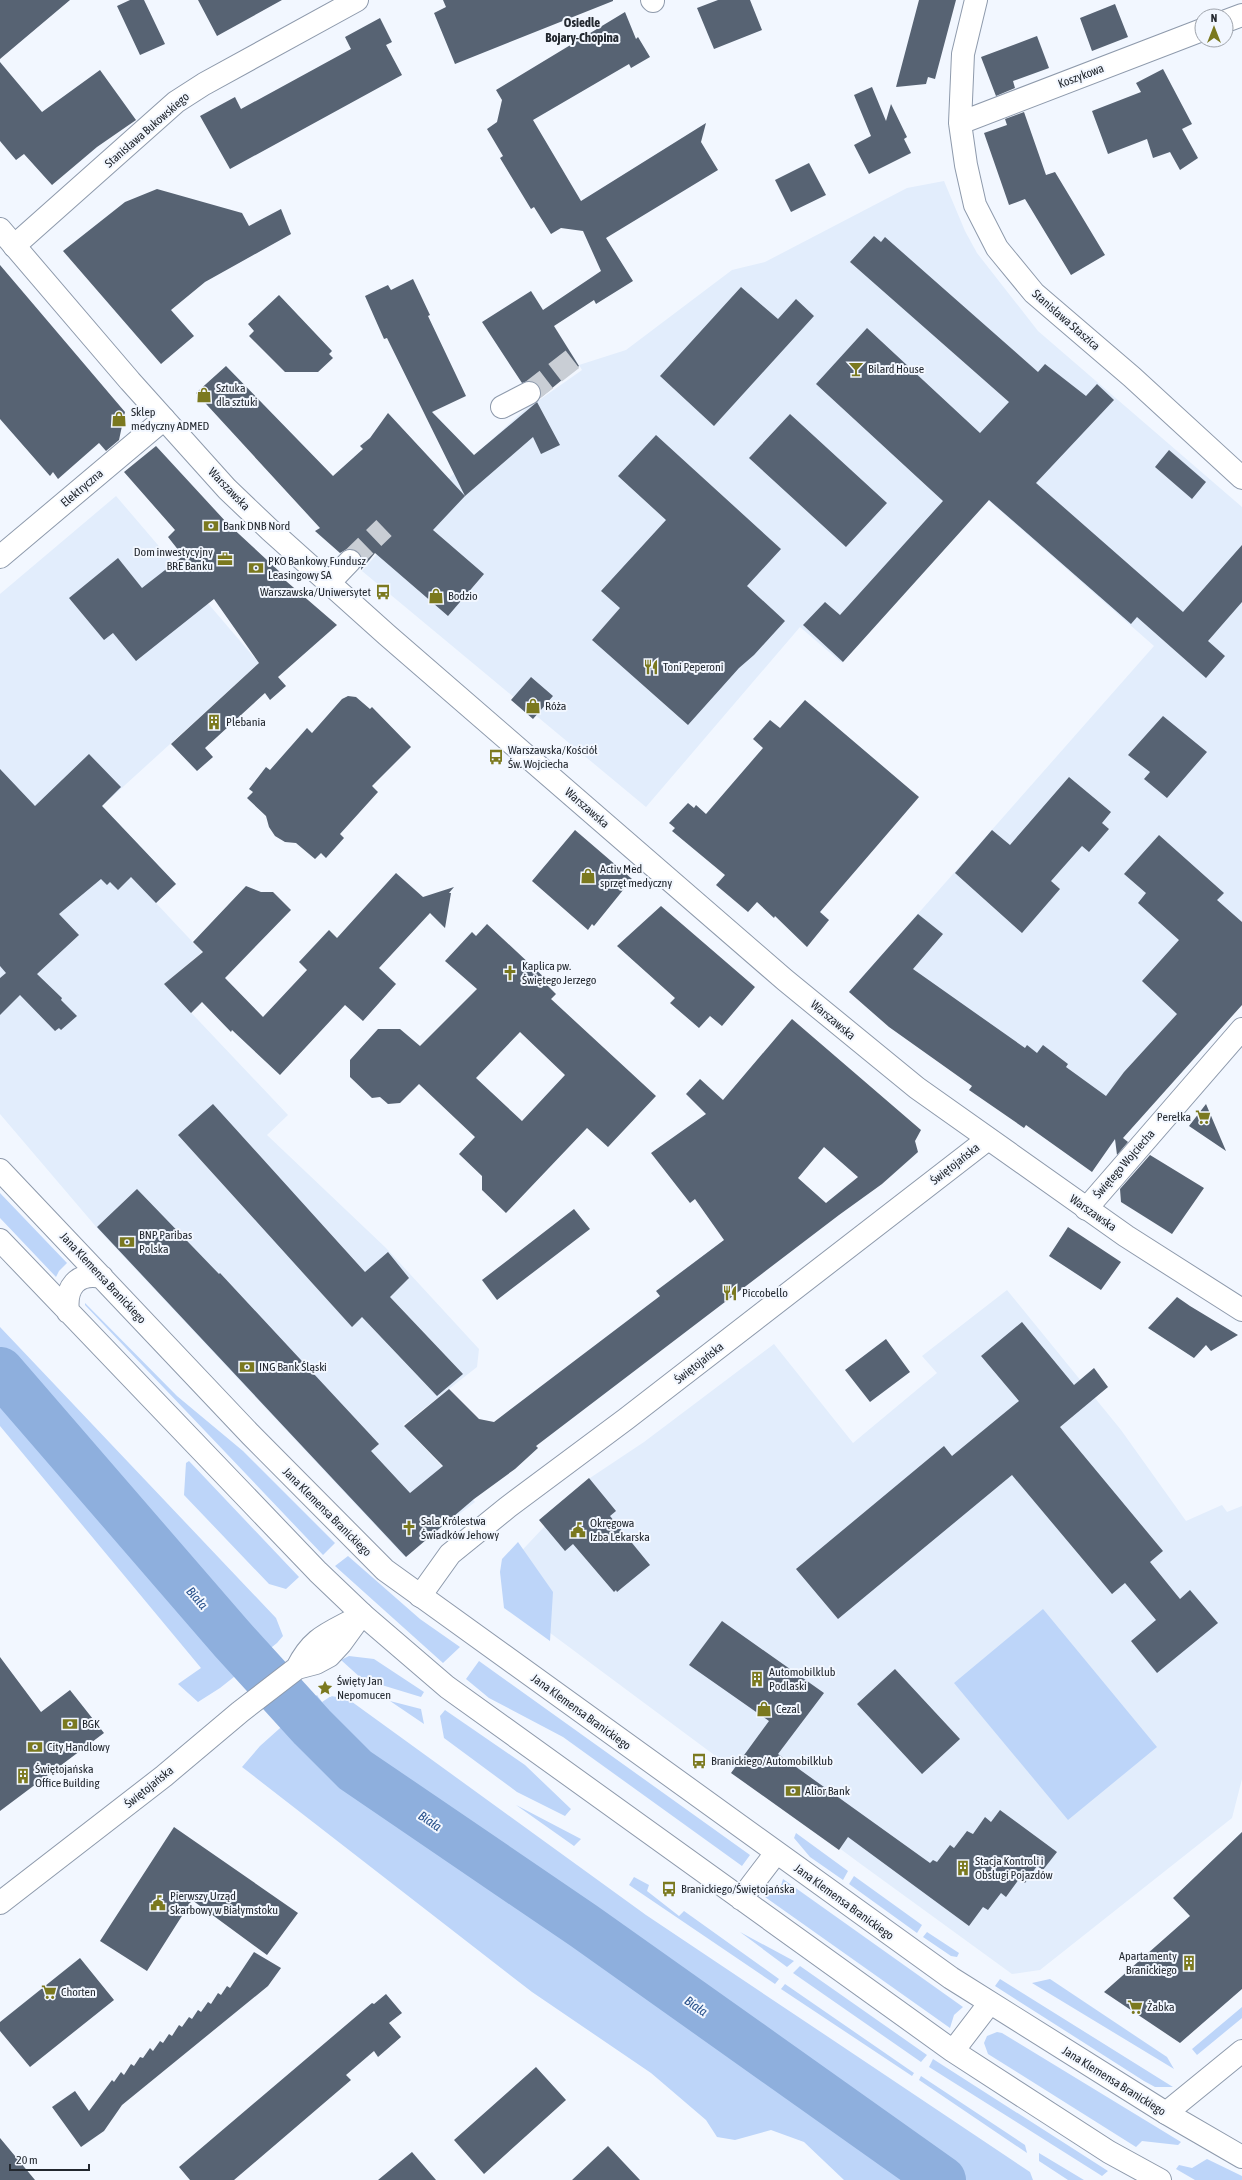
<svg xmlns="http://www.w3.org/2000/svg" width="1242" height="2180" font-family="'Asap Condensed',sans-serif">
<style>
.built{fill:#e2edfc}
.green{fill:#bdd5f9}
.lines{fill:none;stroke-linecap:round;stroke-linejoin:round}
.river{stroke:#8eafdd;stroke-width:48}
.building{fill:#576373;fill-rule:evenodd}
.minor-tunnel{stroke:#c9ced5;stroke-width:22;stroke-dasharray:22 11;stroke-linecap:butt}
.minor-casing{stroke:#8e9aac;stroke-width:24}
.tertiary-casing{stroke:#8e9aac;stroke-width:24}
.secondary-casing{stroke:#8e9aac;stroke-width:24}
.minor{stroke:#fff;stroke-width:22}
.tertiary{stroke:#fff;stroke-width:22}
.secondary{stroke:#fff;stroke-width:22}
.labels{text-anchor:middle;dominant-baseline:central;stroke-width:4;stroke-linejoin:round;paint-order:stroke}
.street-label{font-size:12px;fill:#23282f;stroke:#f2f7ff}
.poi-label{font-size:12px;fill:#23282f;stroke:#f2f7ff;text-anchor:start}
.neighbourhood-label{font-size:13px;font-weight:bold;fill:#23282f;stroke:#f2f7ff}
.water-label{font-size:13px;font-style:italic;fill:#29528c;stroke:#f2f7ff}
</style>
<rect width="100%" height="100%" fill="#f2f7ff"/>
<path class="built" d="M944,181L965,231L977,253L1038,331L1242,507V1002L1092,1165L849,992L1154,646L987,499L842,663L800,627L646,807L362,571L423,502L533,402L535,403L582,370L579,365L626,350L732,270L765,262L907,188Z
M116,496L259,663L102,806L176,884L156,903L202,952L164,984L288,1115L267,1135L386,1248L479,1349L477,1367L403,1425L475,1502L404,1556L98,1229L0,1114V594Z
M1007,1290L1121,1430L1186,1521L1222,1505L1227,1512L1242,1506V1779L1232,1818L1040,1970L1012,1974L858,1862L526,1615L513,1560L590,1478L644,1442L774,1344L853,1443L937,1373L922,1356Z"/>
<path class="green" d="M0,1193L67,1263L59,1271L56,1277L0,1218Z
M85,1303L177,1396L243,1451L335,1543L323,1555L85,1305Z
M0,1327L276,1618L283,1636L277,1643L220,1688L198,1702L178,1684L201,1668L0,1426Z
M189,1461L299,1577L286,1589L269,1584L184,1495L186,1463Z
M518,1542L553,1592L550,1641L504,1608L500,1572L502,1559Z
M348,1556L420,1619L460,1647L443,1663L335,1566Z
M1043,1609L1157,1747L1068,1820L954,1683Z
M349,1656L374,1659L424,1692L421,1697L362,1679L341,1660Z
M479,1661L750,1855L742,1866L563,1737L489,1698L466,1679Z
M317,1695L322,1702L331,1696L348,1699L646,1915L1030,2172L1033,2180H844L804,2142L771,2130L735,2140L717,2137L706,2120L651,2073L532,1992L242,1767L260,1746L298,1712L323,1720L300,1708Z
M390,1701L421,1709L424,1724Z
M445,1710L525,1765L571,1809L565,1816L517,1792L444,1738L440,1716Z
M516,1805L581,1839L574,1846Z
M796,1833L848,1871L843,1880L810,1857L794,1838Z
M854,1876L922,1925L917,1933L849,1884Z
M634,1877L649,1885L647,1891L679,1916L684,1911L779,1979L775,1984L629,1885Z
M783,1879L963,2007L954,2015L950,2028L765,1897L780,1889Z
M740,1932L794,1961L787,1967Z
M927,1932L959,1953L957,1957L951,1956L923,1937Z
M800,1966L927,2055L921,2062L793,1973Z
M1000,1979L1173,2087H1155L1144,2081L995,1986Z
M1050,1979L1167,2057L1174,2069L1032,1983Z
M785,1984L914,2073L912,2076L781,1989Z
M1242,2007V2018L1197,2055L1192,2049Z
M997,2032L1002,2033L1181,2142L1178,2145L1142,2141L1136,2147L988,2054L984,2043L987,2036Z
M933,2059L1108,2171L1102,2176L929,2067Z
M921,2076L1025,2145L1027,2153L919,2080Z
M1039,2153L1084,2180H1068L1039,2161Z
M1207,2159L1242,2176V2180H1195L1176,2169L1179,2165L1192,2168Z"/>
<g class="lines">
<path class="river" d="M0,1371L232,1639L312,1727L355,1770L584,1926L942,2180"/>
</g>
<path class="building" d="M0,0H70L0,59Z
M130,0H144L165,44L140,55L117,6Z
M198,0H282L217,36Z
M443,0H613V1L455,64L434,13L446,7Z
M718,0H750L762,30L714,49L697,8Z
M919,0H956L935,79L928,77L926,84L896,87Z
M1115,4L1128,37L1092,51L1080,18Z
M625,12L636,39L638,37L650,57L631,68L629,64L533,120L581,201L706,123L701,142L718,170L606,238L633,281L596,304L594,300L554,326L579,366L540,398V387L530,381L522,383L482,322L531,291L543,310L601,271L583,231L561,228L551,234L534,207L531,209L500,158L503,156L487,129L497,122L502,100L496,90Z
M380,18L392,42L386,45L402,75L230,169L200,116L235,97L241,109L351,49L345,37Z
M1037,36L1049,68L1013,81L1015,88L996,96L981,57Z
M0,62L42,112L100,70L136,120L97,147L52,185L24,154L16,160L0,141Z
M1163,69L1192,124L1182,129L1198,158L1180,170L1170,152L1153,158L1147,139L1108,154L1092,111L1141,92L1136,83Z
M872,87L886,121L891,104L907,137L904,139L911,153L869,174L854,145L871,136L854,95Z
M1024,112L1046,175L1055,172L1105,255L1071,275L1025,199L1009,205L984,133L1007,125L1005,119Z
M809,163L826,195L791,212L775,180Z
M157,189L242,213L249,226L281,209L291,234L205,282L171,310L194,336L161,364L63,251L125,202Z
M874,236L881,242L885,237L1038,372L1045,364L1086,396L1097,384L1114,400L1036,483L1183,612L1242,545V602L1208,641L1225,656L1206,678L1137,617L1131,624L989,500L843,662L803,625L825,602L840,615L943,501L816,384L867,328L980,433L1009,402L850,262Z
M0,265L125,412L119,440L106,451L99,443L58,479L53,472L50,476L0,419Z
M413,279L430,315L428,316L466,396L432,412L474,455L537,402L560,445L541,454L533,437L465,496L387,338L384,339L365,296L388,285L391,290Z
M741,287L778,319L796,299L814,316L714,426L660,376Z
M279,295L332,351L329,354L333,358L318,372H285L249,336L254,331L248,324Z
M226,366L333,476L363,449L360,446L370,438L388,413L465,496L433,530L484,574L448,616L375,553L361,570L362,558L358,552L347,549L340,553L315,531L320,528L196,393Z
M790,414L887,503L846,547L749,458Z
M656,435L781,549L747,586L785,621L754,655L739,668L688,725L592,640L620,608L601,591L666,520L618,476Z
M156,446L227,523L281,573L279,575L337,625L278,677L286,686L270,700L265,693L205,748L213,757L197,771L171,744L259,663L214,599L136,661L113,633L104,640L69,598L118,558L142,588L183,556L168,537L175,530L124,472Z
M1169,450L1206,482L1192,499L1155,467Z
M531,677L553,696L533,719L511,700Z
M348,696L356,697L370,709L372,707L411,747L372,786L378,792L340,834L344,838L326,858L321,853L315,859L296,843L285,842L275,836L269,827L266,816L247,798L253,792L249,789L266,767L270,770L307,728L312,733L342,699Z
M805,700L919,797L820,912L829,920L807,947L775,916L774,918L757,902L748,912L716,885L725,875L672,831L675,828L669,823L688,803L694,808L696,805L706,814L763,748L753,739L770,720L780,728Z
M1163,716L1207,752L1167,798L1144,779L1150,772L1128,755Z
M89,754L121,787L102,806L176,884L156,903L131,877L118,890L110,882L107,885L101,879L59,914L79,935L37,974L62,998L61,1000L77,1016L61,1030L59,1028L55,1031L20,995L0,1015V978L6,973L0,966V769L35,806Z
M1069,777L1111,812L1102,823L1109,829L1089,852L1082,846L1051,881L1060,889L1022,933L955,873L992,830L1010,845Z
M575,830L632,879L594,926L592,924L588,930L532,881Z
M1159,835L1224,893L1217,900L1242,922V1005L1123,1138L1128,1142L1117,1155L1115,1139L1092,1172L1026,1125L1024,1128L969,1090L972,1086L889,1027L849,992L918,914L943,934L913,969L1025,1048L1027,1045L1037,1053L1043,1045L1068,1064L1066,1067L1106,1096L1124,1072L1177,1014L1142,981L1179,940L1138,903L1146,893L1124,874Z
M396,873L423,897L454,887L449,893H451L445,928L430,913L379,968L396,984L363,1021L345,1005L280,1075L232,1030L231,1032L202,1002L191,1013L164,984L203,952L193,942L246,886L261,892H273L291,910L225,978L263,1017L307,970L299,962L329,930L337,938Z
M661,906L755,987L722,1026L710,1016L699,1028L670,1003L675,998L617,946Z
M487,924L548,981L546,984L556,994L551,999L656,1096L608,1147L587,1128L506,1213L482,1190V1176L459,1154L475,1137L419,1084L400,1103L388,1104L380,1097L372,1098L350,1077V1060L378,1029H400L420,1046L477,989L445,961L472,932L476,936ZM520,1032L565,1075L522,1121L476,1078Z
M792,1019L921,1130L915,1141L918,1152L882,1184L839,1215L536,1446L538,1448L515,1469L474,1499L406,1557L97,1227L137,1189L219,1274L220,1273L379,1444L371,1451L410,1493L443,1466L404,1426L449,1389L479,1419L494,1422L660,1296L656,1291L724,1240L695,1199L690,1203L651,1153L706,1114L686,1094L700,1079L723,1100ZM824,1147L858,1177L826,1203L798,1178Z
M213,1104L365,1272L388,1252L409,1278L390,1297L463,1374L437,1396L362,1317L352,1327L178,1135Z
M1206,1104L1226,1151L1189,1126Z
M1150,1155L1204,1188L1172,1234L1121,1202L1120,1189Z
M574,1209L590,1229L497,1300L482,1280Z
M1068,1227L1121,1262L1101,1290L1049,1256Z
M1177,1297L1190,1306L1238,1335L1211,1351L1206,1345L1194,1358L1148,1328Z
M1022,1322L1074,1385L1094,1368L1108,1387L1060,1427L1163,1551L1150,1562L1180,1599L1190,1590L1218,1623L1157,1673L1131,1641L1156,1620L1125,1583L1112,1594L1012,1475L838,1619L796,1569L944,1446L952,1456L1019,1401L981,1356Z
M886,1339L910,1372L870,1402L845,1370Z
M589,1478L616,1511L610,1516L650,1565L617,1592L616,1590L614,1592L573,1544L565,1551L539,1520Z
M722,1621L824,1693L778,1754L930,1863L933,1860L937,1862L950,1845L954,1848L967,1831L973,1834L985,1817L991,1822L1000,1810L1057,1852L1043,1870L1037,1866L1025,1883L1019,1879L1006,1897L1001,1893L988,1910L983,1907L969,1926L848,1837L839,1850L731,1773L769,1721L689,1665Z
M0,1657L41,1712L70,1690L104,1733L0,1811Z
M895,1669L960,1739L922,1774L857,1704Z
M174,1827L298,1913L267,1955L192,1900L147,1971L100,1941Z
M1242,1832V1989L1180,2043L1104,1992L1190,1916L1173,1898Z
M254,1952L281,1968L268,1986L122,2105L104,2131L81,2147L52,2107L75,2091L89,2111L112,2080L114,2082L121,2072L124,2075L131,2064L134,2066L140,2057L143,2058L150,2048L153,2051L160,2041L163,2043L169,2034L172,2036L179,2025L182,2027L189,2017L192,2019L198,2010L201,2012L208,2002L211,2004L218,1993L221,1995L227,1986L230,1988Z
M80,1958L114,2000L30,2067L0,2031V2022Z
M386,1994L402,2013L389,2023L401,2037L378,2057L374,2051L346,2075L351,2080L234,2180H190L179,2167L372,2003L374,2004Z
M536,2067L566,2100L484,2174L454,2140Z
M0,2138L35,2180H0Z
M608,2146L640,2180H572Z
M412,2152L436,2180H378Z"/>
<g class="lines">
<path class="minor-tunnel" d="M529,393L574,358
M350,561L384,528"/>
<g class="minor-casing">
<path id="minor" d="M652,0L653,1
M976,0L963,54L960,123L966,165L975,205L997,248L1034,293L1132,377L1242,478
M1226,21L1242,15
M960,123L1202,30
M14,246L176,102L204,84L357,0
M502,407L529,393
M0,557L164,419
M329,583L350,561
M1086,1209L1242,1029
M420,1596L450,1554L508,1507L626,1419L988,1139
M1166,2113L1242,2051"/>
</g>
<g class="tertiary-casing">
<path id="tertiary" d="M0,229L130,381L227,489L270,530L387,635L785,980L917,1088L1126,1236L1242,1310
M297,1668C312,1638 327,1634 355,1619
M0,1903L164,1776L240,1712L297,1668L316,1663L329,1656L341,1643L362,1614"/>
</g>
<g class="secondary-casing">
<path id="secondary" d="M0,1170L250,1434L385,1570L951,1978L1166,2113L1242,2157
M0,1240L318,1572L362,1614L447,1687L953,2051L1109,2152L1160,2180
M68,1312C65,1287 77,1272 102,1277
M741,1899L776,1853
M953,2051L989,2004"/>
</g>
<use href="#minor" class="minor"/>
<use href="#tertiary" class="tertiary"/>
<use href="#secondary" class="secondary"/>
</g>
<defs>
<g id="bar-bare" transform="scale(1.2)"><path d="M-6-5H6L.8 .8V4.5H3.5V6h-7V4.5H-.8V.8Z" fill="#7b791f" stroke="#f2f7ff" stroke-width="2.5" paint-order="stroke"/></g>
<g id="shop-bare" transform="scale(1.2)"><path d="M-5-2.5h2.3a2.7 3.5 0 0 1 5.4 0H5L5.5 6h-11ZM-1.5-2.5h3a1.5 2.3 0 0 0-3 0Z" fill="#7b791f" stroke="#f2f7ff" stroke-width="2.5" paint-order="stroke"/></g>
<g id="bank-bare" transform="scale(1.2)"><path d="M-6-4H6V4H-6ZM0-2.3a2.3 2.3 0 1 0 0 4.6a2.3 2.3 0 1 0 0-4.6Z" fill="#7b791f" stroke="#f2f7ff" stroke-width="2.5" paint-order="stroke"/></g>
<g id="office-bare" transform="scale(1.2)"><path d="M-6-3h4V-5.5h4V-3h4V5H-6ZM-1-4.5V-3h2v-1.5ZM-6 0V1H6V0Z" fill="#7b791f" stroke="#f2f7ff" stroke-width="2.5" paint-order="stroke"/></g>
<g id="bus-bare" transform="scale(1.2)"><path d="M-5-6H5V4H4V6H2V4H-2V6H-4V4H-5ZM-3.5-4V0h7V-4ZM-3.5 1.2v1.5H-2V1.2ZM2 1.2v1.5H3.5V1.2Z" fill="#7b791f" stroke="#f2f7ff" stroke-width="2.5" paint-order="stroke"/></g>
<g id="restaurant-bare" transform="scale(1.2)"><path d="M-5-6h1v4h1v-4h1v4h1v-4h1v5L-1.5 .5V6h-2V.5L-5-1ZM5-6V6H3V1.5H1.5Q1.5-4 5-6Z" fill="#7b791f" stroke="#f2f7ff" stroke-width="2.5" paint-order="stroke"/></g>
<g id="building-bare" transform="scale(1.2)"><path d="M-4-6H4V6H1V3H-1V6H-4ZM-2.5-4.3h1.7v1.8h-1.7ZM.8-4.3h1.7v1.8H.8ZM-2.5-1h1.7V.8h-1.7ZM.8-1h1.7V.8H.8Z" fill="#7b791f" stroke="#f2f7ff" stroke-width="2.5" paint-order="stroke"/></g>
<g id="church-bare" transform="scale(1.2)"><path d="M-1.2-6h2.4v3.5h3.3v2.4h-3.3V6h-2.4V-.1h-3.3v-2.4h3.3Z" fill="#7b791f" stroke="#f2f7ff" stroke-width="2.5" paint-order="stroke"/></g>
<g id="supermarket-bare" transform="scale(1.2)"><path d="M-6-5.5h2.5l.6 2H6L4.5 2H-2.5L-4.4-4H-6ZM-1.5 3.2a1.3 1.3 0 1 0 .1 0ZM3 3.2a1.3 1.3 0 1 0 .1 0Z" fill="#7b791f" stroke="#f2f7ff" stroke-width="2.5" paint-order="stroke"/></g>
<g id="civic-bare" transform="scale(1.2)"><path d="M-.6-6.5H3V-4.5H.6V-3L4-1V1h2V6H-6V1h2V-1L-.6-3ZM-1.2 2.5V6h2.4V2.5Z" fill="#7b791f" stroke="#f2f7ff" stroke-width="2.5" paint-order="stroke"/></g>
<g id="sight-bare" transform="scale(1.2)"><path d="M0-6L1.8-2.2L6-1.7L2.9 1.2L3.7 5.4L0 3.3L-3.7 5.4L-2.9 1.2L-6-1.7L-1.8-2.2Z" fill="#7b791f" stroke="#f2f7ff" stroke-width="2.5" paint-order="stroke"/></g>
</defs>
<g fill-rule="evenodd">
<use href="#bar-bare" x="856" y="369"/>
<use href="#shop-bare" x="204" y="395"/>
<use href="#shop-bare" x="119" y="419"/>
<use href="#bank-bare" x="211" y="526"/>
<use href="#office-bare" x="225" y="559"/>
<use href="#bank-bare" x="256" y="568"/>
<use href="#bus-bare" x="383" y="592"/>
<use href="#shop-bare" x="436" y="596"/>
<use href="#restaurant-bare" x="651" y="667"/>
<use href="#shop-bare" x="533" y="706"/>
<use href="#building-bare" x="214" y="722"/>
<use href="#bus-bare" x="496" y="757"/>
<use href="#shop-bare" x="588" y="876"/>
<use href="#church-bare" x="510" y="973"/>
<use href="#supermarket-bare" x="1203" y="1117"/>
<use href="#bank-bare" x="127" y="1242"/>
<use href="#restaurant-bare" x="730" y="1293"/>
<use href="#bank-bare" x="247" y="1367"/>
<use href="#church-bare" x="409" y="1528"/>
<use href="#civic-bare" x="578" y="1530"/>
<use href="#building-bare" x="757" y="1679"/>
<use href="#sight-bare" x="325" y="1688"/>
<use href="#shop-bare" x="764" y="1709"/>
<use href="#bank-bare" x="70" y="1724"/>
<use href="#bank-bare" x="35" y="1747"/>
<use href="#bus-bare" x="699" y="1761"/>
<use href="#building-bare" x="23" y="1776"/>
<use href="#bank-bare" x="793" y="1791"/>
<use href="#building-bare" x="963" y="1868"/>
<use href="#bus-bare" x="669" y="1889"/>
<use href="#civic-bare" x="158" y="1903"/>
<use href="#building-bare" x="1189" y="1963"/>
<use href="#supermarket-bare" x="49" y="1992"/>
<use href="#supermarket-bare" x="1135" y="2007"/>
</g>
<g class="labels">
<g class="street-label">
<text transform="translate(1081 76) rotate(-21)">Koszykowa</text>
<text transform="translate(147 130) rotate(-41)">Stanisława Bukowskiego</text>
<text transform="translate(1066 320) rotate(41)">Stanisława Staszica</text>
<text transform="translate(82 488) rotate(-40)">Elektryczna</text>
<text transform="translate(229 489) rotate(46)">Warszawska</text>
<text transform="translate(587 808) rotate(41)">Warszawska</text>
<text transform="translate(833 1020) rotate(40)">Warszawska</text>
<text transform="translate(955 1164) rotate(-38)">Świętojańska</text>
<text transform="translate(1124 1164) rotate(-49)">Świętego Wojciecha</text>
<text transform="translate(1093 1213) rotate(35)">Warszawska</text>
<text transform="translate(103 1278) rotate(47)">Jana Klemensa Branickiego</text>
<text transform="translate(699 1363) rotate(-38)">Świętojańska</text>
<text transform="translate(327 1512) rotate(45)">Jana Klemensa Branickiego</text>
<text transform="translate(581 1712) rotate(36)">Jana Klemensa Branickiego</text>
<text transform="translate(149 1787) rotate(-39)">Świętojańska</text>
<text transform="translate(844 1902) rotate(36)">Jana Klemensa Branickiego</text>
<text transform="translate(1114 2081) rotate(32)">Jana Klemensa Branickiego</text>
</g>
<g class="poi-label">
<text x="868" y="369">Bilard House</text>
<text x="216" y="388">Sztuka<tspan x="216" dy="14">dla sztuki</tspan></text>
<text x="131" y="412">Sklep<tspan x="131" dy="14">medyczny ADMED</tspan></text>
<text x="223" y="526">Bank DNB Nord</text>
<text x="213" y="552" text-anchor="end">Dom inwestycyjny<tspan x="213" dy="14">BRE Banku</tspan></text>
<text x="268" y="561">PKO Bankowy Fundusz<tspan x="268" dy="14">Leasingowy SA</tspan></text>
<text x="371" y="592" text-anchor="end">Warszawska/Uniwersytet</text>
<text x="448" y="596">Bodzio</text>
<text x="663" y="667">Toni Peperoni</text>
<text x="545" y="706">Róża</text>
<text x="226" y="722">Plebania</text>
<text x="508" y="750">Warszawska/Kościół<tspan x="508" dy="14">Św. Wojciecha</tspan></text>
<text x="600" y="869">Activ Med<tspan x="600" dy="14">sprzęt medyczny</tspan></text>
<text x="522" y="966">Kaplica pw.<tspan x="522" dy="14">Świętego Jerzego</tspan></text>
<text x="1191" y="1117" text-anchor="end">Perełka</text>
<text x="139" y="1235">BNP Paribas<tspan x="139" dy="14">Polska</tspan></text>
<text x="742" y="1293">Piccobello</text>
<text x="259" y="1367">ING Bank Śląski</text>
<text x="421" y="1521">Sala Królestwa<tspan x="421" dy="14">Świadków Jehowy</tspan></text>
<text x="590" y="1523">Okręgowa<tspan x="590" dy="14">Izba Lekarska</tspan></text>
<text x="769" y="1672">Automobilklub<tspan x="769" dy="14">Podlaski</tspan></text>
<text x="337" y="1681">Święty Jan<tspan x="337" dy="14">Nepomucen</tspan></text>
<text x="776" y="1709">Cezal</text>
<text x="82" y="1724">BGK</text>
<text x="47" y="1747">City Handlowy</text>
<text x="711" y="1761">Branickiego/Automobilklub</text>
<text x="35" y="1769">Świętojańska<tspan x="35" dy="14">Office Building</tspan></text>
<text x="805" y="1791">Alior Bank</text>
<text x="975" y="1861">Stacja Kontroli i<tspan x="975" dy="14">Obsługi Pojazdów</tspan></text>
<text x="681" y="1889">Branickiego/Świętojańska</text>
<text x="170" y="1896">Pierwszy Urząd<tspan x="170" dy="14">Skarbowy w Białymstoku</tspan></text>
<text x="1177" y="1956" text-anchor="end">Apartamenty<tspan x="1177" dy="14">Branickiego</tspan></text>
<text x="61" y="1992">Chorten</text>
<text x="1147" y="2007">Żabka</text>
</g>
<g class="neighbourhood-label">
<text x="582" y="22">Osiedle<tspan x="582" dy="15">Bojary-Chopina</tspan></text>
</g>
<g class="water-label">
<text transform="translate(197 1598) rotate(49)">Biała</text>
<text transform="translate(430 1821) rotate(34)">Biała</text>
<text transform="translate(696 2006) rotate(35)">Biała</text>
</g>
</g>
<g transform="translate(1214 28)"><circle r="19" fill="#f2f7ff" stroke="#9fa4ac"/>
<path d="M0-3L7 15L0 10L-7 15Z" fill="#7b791f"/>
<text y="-6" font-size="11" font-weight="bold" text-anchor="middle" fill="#23282f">N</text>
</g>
<path d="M10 2164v6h79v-6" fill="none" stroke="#23282f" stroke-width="2"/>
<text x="16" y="2164" font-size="12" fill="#23282f" stroke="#f2f7ff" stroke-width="3" paint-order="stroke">20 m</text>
</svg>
